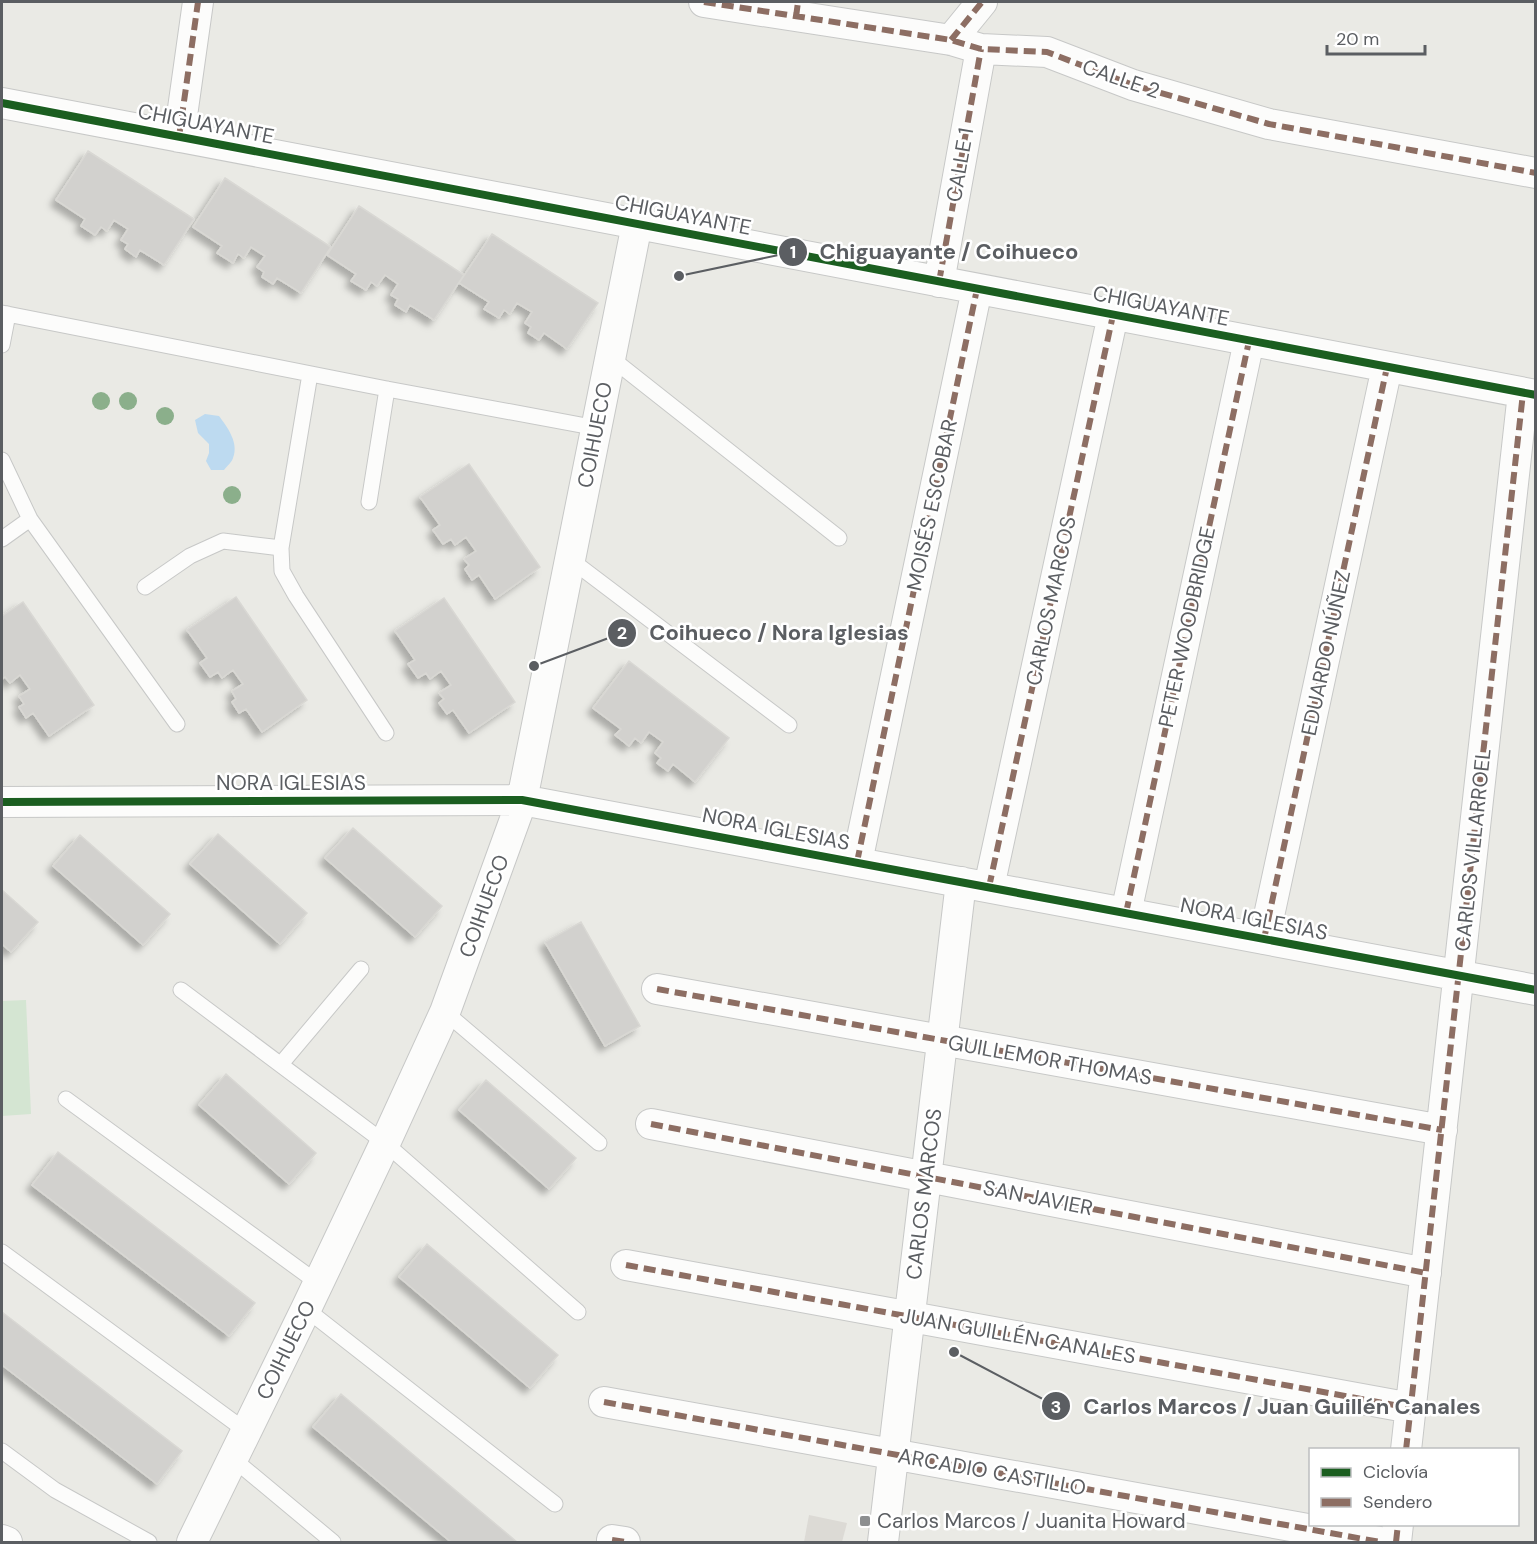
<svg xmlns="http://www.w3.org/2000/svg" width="1537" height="1544" font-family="'DM Sans',sans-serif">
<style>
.education{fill:#dcdad5}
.green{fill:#d4e5d2}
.water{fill:#bddaf0}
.building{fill:#d2d1ce;stroke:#d9d8d4;stroke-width:1.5;filter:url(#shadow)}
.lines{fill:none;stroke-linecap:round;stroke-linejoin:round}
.lane-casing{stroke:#c7c8c7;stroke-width:17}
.street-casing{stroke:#c7c8c7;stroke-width:32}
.lane{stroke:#fcfcfb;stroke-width:15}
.street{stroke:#fcfcfb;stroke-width:30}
.quiet{stroke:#8d6e63;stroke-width:6;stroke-dasharray:12 6;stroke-linecap:butt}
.cycleway-casing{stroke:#fff;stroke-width:11}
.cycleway{stroke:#1b5e20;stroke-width:8}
.tree{fill:#8baf8b}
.poi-dot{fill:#8d8f90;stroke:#fff;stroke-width:2}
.labels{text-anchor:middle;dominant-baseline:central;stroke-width:5;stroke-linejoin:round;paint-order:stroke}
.street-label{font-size:21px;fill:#5b5e62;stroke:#fff}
.poi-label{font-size:21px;fill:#5b5e62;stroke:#fff;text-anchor:start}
.leader{fill:none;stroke:#5b5e62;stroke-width:2}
.callout-dot{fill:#5b5e62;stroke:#fff;stroke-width:2}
.mark-label{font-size:18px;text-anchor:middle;font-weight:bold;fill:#fff}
.callout-label{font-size:22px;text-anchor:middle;font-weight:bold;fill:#5b5e62;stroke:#fff;stroke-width:5;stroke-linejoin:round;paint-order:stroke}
</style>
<defs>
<filter id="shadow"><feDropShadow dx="-5.5" dy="5.5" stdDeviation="3" flood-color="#0004"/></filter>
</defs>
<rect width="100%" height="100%" fill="#eaeae5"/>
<path class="education" d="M809,1515L847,1523L842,1542H804Z"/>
<path class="green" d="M26,1000L31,1114L2,1116V1001Z"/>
<path class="water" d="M205,414L219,416C228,428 239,443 233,458C232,462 227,466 224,470H211L206,461L209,453V444L198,433L195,420Z"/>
<path class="building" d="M88,151L194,219L164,265L140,250L136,257L125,249L128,244L121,240L128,229L114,220L107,231L101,227L95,235L81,226L85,219L56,200Z
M225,178L331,247L301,293L277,278L273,284L262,277L264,272L257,267L265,256L251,247L244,258L238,254L233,263L217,253L222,246L193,227Z
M359,206L464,275L434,320L410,305L406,312L395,305L398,299L391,295L398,284L385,275L377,286L371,282L366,290L351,281L356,274L327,255Z
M492,234L598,303L567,349L544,333L539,340L528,333L531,327L525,323L532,312L517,303L510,314L504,310L499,318L484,309L489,302L459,283Z
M469,464L540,567L495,599L479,575L472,580L465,569L469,565L464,559L476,551L466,537L455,545L451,539L443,544L433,530L440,525L420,497Z
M236,597L307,700L262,732L246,709L239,713L232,702L236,699L232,691L243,684L233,670L222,678L218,672L210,677L200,663L207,658L187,630Z
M444,598L515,702L469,733L453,710L447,714L439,703L444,699L439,693L451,685L441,671L430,679L426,673L418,678L408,664L415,660L395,631Z
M23,602L94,705L49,736L33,713L26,718L19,707L24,704L19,696L30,689L20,675L10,683L5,677L2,679V616Z
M629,661L729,738L695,782L673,764L668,771L657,763L661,758L655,753L663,742L649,732L641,743L635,738L629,746L615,735L621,729L593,708Z
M353,828L442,906L415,937L325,858Z
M218,834L307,913L280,944L190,864Z
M80,835L170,914L143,945L53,866Z
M2,890L38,922L11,952L2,944Z
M581,922L640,1026L605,1046L545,942Z
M226,1074L316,1153L289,1184L199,1105Z
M486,1080L576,1158L549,1189L459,1110Z
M58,1152L255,1303L229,1336L32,1185Z
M427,1244L558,1355L530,1388L399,1277Z
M2,1312L182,1451L157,1484L2,1365Z
M341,1394L517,1542H451L313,1427Z"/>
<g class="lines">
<g class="lane-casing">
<path id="lane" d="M2,313L387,389L597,428
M2,345L8,314
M611,358L839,538
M310,374L281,548L282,571L296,596L386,733
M2,460L30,519L177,724
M369,502L387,389
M2,539L30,519
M571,560L789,725
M145,587L190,556L223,541L281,548
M181,990L385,1143L578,1312
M445,1012L599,1143
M281,1064L361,969
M66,1099L318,1283
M2,1252L246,1431
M306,1309L555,1504
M2,1451L55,1490L149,1542
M232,1458L333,1542"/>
</g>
<g class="street-casing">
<path id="street" d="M704,2L951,40L981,49L1047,52L1133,85L1269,124L1536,173
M951,40L982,2
M2,103L1536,395
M179,137L198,2
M939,282L981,49
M2,802L522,800L1536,990
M857,862L977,289
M989,887L1113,315
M1126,913L1249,341
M1264,939L1387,367
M657,989L1442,1130
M651,1124L1426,1273
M626,1265L1411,1408
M604,1402L1380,1542
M1406,1450L1523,393
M2,1540L7,1542
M612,1540L625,1542
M192,1542L306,1309L385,1143L445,1012L522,800L637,224
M883,1542L961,882
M1396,1542L1398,1524"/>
</g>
<use href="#lane" class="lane"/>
<use href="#street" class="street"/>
<path class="quiet" d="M704,2L951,40L981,49L1047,52L1133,85L1269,124L1536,173
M796,17L798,2
M951,40L982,2
M179,137L198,2
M939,282L981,49
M857,862L977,289
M989,887L1113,315
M1126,913L1249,341
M1264,939L1387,367
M657,989L1442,1130
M651,1124L1426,1273
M626,1265L1411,1408
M604,1402L1380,1542
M1406,1450L1523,393
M612,1540L625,1542
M1396,1542L1398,1524"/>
<g class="cycleway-casing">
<path id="cycleway" d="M2,103L1536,395
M2,802L522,800L1536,990"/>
</g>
<use href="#cycleway" class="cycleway"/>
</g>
<g class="tree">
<circle cx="101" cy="401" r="9"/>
<circle cx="128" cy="401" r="9"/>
<circle cx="165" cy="416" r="9"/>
<circle cx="232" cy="495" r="9"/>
</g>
<rect class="poi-dot" x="859" y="1515" width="12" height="12" rx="3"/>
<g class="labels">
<g class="street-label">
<text transform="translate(1121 79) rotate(19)">CALLE 2</text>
<text transform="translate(206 124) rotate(11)">CHIGUAYANTE</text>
<text transform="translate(960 165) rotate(-80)">CALLE 1</text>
<text transform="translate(683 215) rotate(11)">CHIGUAYANTE</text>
<text transform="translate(1161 306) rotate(11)">CHIGUAYANTE</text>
<text transform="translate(595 435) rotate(-79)">COIHUECO</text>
<text transform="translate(932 505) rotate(-78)">MOISÉS ESCOBAR</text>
<text transform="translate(1051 601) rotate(-78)">CARLOS MARCOS</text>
<text transform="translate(1187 627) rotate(-78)">PETER WOODBRIDGE</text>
<text transform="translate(1326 653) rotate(-78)">EDUARDO NÚÑEZ</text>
<text x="291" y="783">NORA IGLESIAS</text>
<text transform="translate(776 829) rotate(11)">NORA IGLESIAS</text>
<text transform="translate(1473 850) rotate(-84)">CARLOS VILLARROEL</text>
<text transform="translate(484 906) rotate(-70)">COIHUECO</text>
<text transform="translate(1254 919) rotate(11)">NORA IGLESIAS</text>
<text transform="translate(1050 1060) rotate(10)">GUILLEMOR THOMAS</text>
<text transform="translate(924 1194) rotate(-83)">CARLOS MARCOS</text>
<text transform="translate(1038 1198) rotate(11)">SAN JAVIER</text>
<text transform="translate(1018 1336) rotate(10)">JUAN GUILLÉN CANALES</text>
<text transform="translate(286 1350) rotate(-64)">COIHUECO</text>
<text transform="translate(992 1472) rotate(10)">ARCADIO CASTILLO</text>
</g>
<g class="poi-label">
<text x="877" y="1521">Carlos Marcos / Juanita Howard</text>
</g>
</g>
<path class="leader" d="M679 276L793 252M534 666L622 633M954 1352L1056 1406"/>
<g class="callout-dot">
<circle cx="679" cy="276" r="6"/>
<circle cx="534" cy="666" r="6"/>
<circle cx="954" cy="1352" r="6"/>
<circle cx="793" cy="252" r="15"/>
<circle cx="622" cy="633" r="15"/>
<circle cx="1056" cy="1406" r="15"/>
</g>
<g class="mark-label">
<text x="793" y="258">1</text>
<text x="622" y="639">2</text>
<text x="1056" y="1413">3</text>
</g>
<g class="callout-label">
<text x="949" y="259">Chiguayante / Coihueco</text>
<text x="779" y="640">Coihueco / Nora Iglesias</text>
<text x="1282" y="1414">Carlos Marcos / Juan Guillén Canales</text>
</g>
<rect width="1537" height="1544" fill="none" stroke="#5b5e62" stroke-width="6"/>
<rect x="1309" y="1448" width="210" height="78" fill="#ffffff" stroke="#bdbfc0" stroke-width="1.5"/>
<rect x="1321" y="1468" width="30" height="9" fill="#1b5e20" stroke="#bdbfc0" stroke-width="1.5"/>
<text x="1363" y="1478" font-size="18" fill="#5b5e62">Ciclovía</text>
<rect x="1321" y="1498" width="30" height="9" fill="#8d6e63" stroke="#bdbfc0" stroke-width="1.5"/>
<text x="1363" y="1508" font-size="18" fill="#5b5e62">Sendero</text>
<path d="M1327 45v9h98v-9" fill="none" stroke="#5b5e62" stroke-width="3"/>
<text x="1336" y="45" font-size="18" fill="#5b5e62" stroke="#ffffff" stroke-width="4.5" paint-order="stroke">20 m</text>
</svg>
